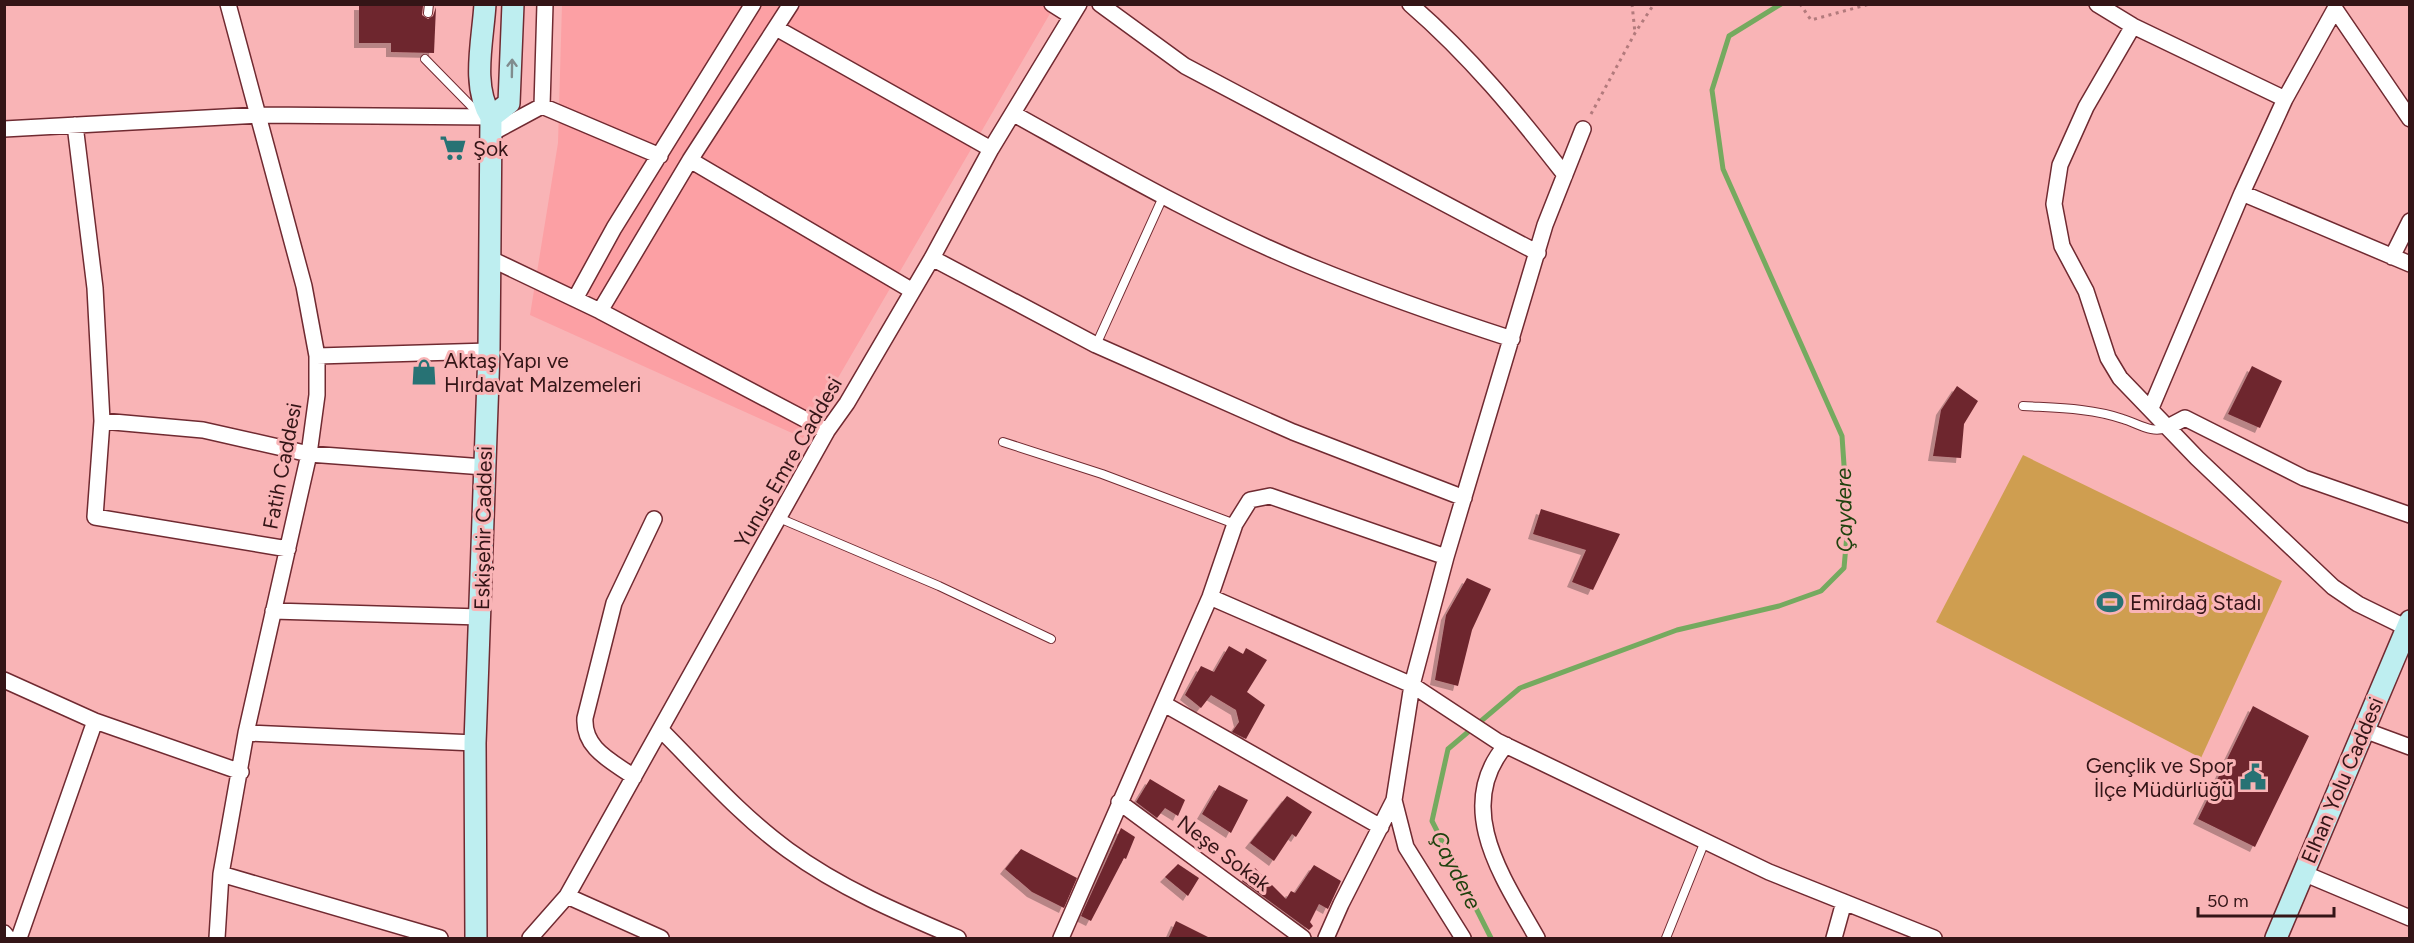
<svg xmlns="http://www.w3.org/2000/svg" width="2414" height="943" font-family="Figtree,sans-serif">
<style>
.built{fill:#fca0a4}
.green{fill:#cf9e50}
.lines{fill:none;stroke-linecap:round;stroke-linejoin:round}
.stream{stroke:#75aa5f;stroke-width:5}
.building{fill:#6e272f;filter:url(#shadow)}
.lane-casing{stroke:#702a31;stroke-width:10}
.street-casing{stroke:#702a31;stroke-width:18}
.secondary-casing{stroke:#702a31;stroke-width:24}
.path{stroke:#b27a7c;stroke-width:3;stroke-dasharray:3 4.5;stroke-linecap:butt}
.lane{stroke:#fff;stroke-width:8}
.street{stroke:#fff;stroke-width:15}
.secondary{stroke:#beeef0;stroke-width:21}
.oneway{stroke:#808c8e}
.labels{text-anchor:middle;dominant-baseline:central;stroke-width:6;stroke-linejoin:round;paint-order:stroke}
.poi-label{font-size:21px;fill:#341517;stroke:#f9b4b6;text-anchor:start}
.street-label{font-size:21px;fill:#341517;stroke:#f9b4b6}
.water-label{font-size:22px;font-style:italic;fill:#1f420e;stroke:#f9b4b6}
</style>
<defs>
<filter id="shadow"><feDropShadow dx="-5" dy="5" stdDeviation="0" flood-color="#0004"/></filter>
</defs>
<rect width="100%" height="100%" fill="#f9b4b6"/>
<path class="built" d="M562,5H1055L803,438L530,315L558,143Z"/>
<path class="green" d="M2023,455L2282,581L2201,758L1936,622Z"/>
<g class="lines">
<path class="stream" d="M1491,938L1432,821L1448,749L1520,688L1677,630L1779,606L1821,591L1844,568L1848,523L1842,436L1723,169L1712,90L1729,36L1781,4"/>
</g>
<path class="building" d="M359,5L423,6L422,15L428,19L433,16L436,7L434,53L391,52V43H359Z
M2252,366L2282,381L2260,428L2228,414Z
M1957,386L1978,401L1964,424L1961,458L1933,456L1941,410Z
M1541,509L1620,534L1593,590L1572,582L1586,550L1533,534Z
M1467,578L1491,589L1472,630L1458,686L1435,680L1446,615Z
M1229,646L1243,654L1246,648L1267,660L1247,692L1265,705L1246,739L1232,732L1239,722L1236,710L1211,695L1201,708L1185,695L1201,666L1214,672Z
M2253,706L2309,736L2255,847L2198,819Z
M1150,779L1185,800L1178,816L1165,808L1157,818L1136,802Z
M1219,785L1248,800L1231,833L1202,814Z
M1287,796L1312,812L1296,837L1292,834L1274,861L1250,843Z
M1121,828L1135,837L1126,859L1124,858L1091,921L1081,916Z
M1021,849L1077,878L1064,908L1032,892L1005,869Z
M1178,864L1199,878L1188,896L1165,877Z
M1314,865L1341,881L1328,909L1319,904L1310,922L1313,926L1309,930L1242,881L1255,868L1286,899L1291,891L1295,893Z
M1176,921L1212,939H1168Z"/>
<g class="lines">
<g class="lane-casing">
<path id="lane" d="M428,13L429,4
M425,59L475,110L482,113
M1096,345L1163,197
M2023,406C2056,408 2091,408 2123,419C2137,423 2153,435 2168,427
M1003,442L1102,474L1235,524
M779,518L939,586L1051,639
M1666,938L1705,841"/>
</g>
<g class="street-casing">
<path id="street" d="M1052,4L1071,16
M1100,4L1185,66L1538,253
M1410,4C1470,56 1516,112 1565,175
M2097,4L2133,26L2285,99L2242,193L2151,408
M2133,26L2086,107L2060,165L2054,204L2062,246L2086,291L2108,358L2120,378L2197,458L2333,587L2358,604L2407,628
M776,28L991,149
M2285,99L2335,9L2410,119
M542,106L545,4
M1014,114C1111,168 1208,224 1310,266C1376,293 1444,317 1512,339
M75,125L95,288L102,421L95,517L288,549
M4,129L260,115L491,117
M490,134L542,106L660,156
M690,160L911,290
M2242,193L2410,264
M2392,257L2410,221
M489,258L600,311L827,431
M932,258L1096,345L1293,432L1464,498
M575,299L614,228L753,4
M600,311L690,160L791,4
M317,356L489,351
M102,421L203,430L309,454L484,467
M2168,427L2185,418L2304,478L2410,515
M1210,597L1412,685L1497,741L1769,872L1934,938
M273,611L481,617
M4,680L95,721L241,772
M1164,704L1381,827
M661,730C702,771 741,816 788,850C840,888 899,913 958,938
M2364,730L2410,747
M246,733L475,743
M1506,745C1452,808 1505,881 1537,938
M634,777C612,761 583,749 585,718L614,603L654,519
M1394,800L1406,847L1463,938
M1119,802L1303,938
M2303,873L2410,918
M221,874L440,938
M567,896L661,938
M4,933L8,938
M19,938L95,721
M217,938L221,874L246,733L309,454L317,395V356L304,286L228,4
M530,938L567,896L827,431L847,403L932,258L991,149L1079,4
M1061,938L1210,597L1235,524L1250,500L1270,496L1446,557
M1326,938L1341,904L1394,800L1412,685L1446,557L1545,225L1583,129
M1834,938L1844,902"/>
</g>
<g class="secondary-casing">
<path id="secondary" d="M491,117L509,103L513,4
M476,938L475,743L489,351L491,117C471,86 483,40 485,4
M2276,938L2410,621"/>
</g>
<path class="path" d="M1632,4L1635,33
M1800,4L1811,20L1870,4
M1591,114L1635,33L1654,4"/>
<use href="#lane" class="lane"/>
<use href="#street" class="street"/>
<use href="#secondary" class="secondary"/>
</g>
<defs><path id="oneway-shaft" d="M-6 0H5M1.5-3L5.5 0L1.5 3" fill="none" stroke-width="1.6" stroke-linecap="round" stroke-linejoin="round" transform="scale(1.5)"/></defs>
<use class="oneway" href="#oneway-shaft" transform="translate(512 68) rotate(-89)"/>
<defs>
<g id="supermarket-bare" transform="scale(2.07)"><path d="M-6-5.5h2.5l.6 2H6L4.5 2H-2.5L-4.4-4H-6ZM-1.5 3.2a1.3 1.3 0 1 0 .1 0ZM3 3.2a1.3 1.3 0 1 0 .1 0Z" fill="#277274" stroke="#f9b4b6" stroke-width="2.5" paint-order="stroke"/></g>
<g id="shop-bare" transform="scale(2.07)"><path d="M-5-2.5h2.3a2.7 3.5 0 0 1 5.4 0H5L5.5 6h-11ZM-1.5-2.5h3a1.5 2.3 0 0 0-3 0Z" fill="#277274" stroke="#f9b4b6" stroke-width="2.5" paint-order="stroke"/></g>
<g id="stadium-bare" transform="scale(2.07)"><path d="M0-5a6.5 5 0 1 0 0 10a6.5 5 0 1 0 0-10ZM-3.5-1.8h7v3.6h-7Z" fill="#277274" stroke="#f9b4b6" stroke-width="2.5" paint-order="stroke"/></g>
<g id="civic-bare" transform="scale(2.07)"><path d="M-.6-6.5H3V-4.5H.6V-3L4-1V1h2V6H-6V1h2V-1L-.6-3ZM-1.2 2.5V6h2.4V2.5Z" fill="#277274" stroke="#f9b4b6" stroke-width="2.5" paint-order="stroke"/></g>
</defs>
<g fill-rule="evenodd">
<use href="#supermarket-bare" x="453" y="148"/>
<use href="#shop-bare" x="424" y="372"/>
<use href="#stadium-bare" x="2110" y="602"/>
<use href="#civic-bare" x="2253" y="777"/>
</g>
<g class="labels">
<g class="poi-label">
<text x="473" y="148">Şok</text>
<text x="444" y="360">Aktaş Yapı ve<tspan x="444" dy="24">Hırdavat Malzemeleri</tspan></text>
<text x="2130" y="602">Emirdağ Stadı</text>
<text x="2233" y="765" text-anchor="end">Gençlik ve Spor<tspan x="2233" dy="24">İlçe Müdürlüğü</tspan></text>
</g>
<g class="street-label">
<text transform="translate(788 462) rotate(-60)">Yunus Emre Caddesi</text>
<text transform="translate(282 466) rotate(-79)">Fatih Caddesi</text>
<text transform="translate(483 528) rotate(-89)">Eskişehir Caddesi</text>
<text transform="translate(2342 780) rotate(-67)">Elhan Yolu Caddesi</text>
<text transform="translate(1224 853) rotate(37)">Neşe Sokak</text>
</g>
<g class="water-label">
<text transform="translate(1844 510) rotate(-91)">Çaydere</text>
<text transform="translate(1456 870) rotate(63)">Çaydere</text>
</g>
</g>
<rect width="2414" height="943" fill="none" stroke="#341517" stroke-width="12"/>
<path d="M2198 907v9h136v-9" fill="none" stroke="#341517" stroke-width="3"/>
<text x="2207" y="907" font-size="18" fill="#341517" stroke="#f9b4b6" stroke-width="4.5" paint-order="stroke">50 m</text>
</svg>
